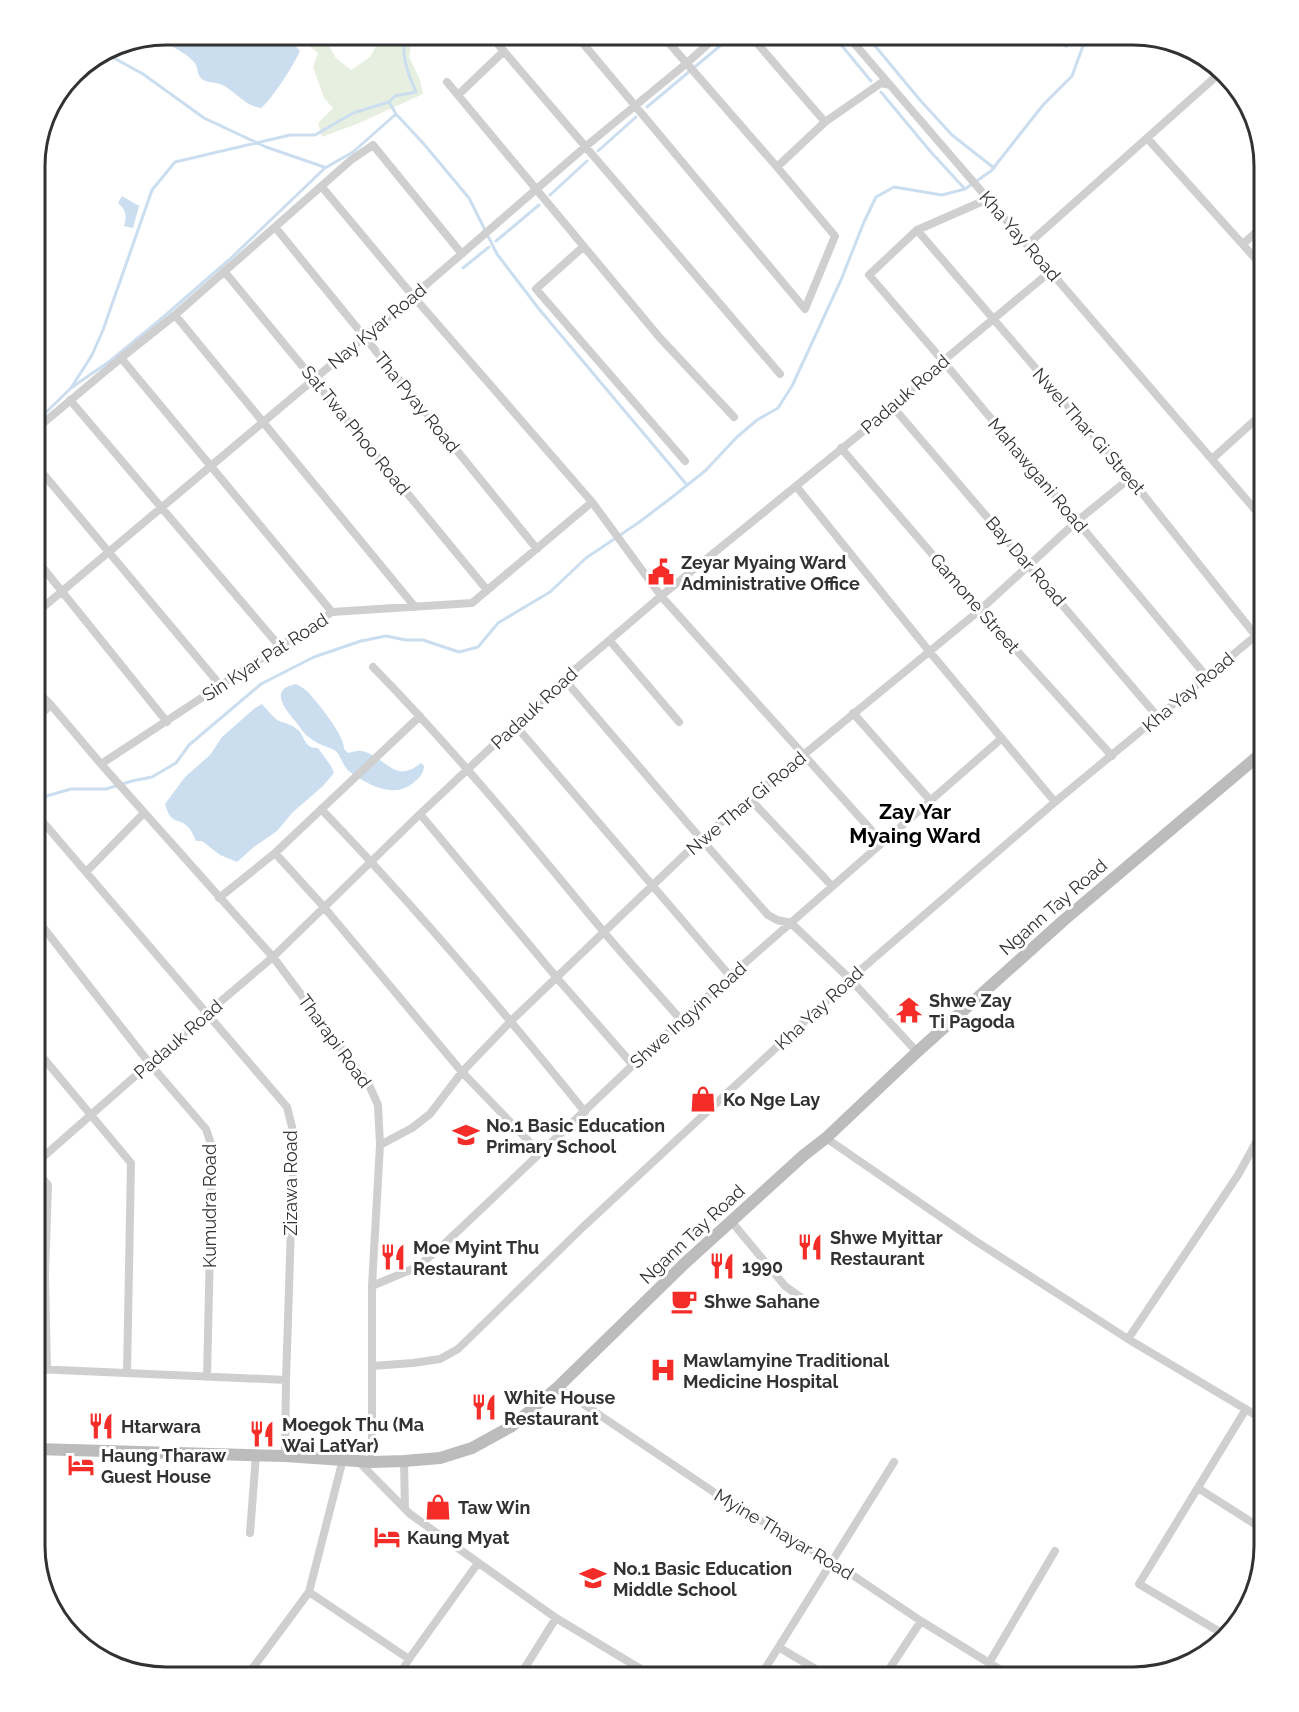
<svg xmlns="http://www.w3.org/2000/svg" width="1299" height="1712" font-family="Raleway,sans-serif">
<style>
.green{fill:#e7f0e0}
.water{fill:#cbdef0}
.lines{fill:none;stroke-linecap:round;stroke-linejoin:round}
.stream{stroke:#cbdef0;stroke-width:3}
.street{stroke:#cfcfcf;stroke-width:8}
.secondary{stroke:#bcbcbc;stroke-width:12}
.labels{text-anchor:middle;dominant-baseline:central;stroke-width:6;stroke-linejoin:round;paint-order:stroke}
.street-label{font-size:18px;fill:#323232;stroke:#fff}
.poi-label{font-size:18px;font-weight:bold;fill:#323232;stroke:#fff;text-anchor:start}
.quarter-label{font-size:21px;font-weight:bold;fill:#000;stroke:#fff}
.rim{fill:none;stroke:#323232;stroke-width:3}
</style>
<rect width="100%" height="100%" fill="#fff"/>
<path class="green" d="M296,35H324L335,57L351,70L370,57L382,35H413L409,57L420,80L423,94L357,124L322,137L318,123L333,108L324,98L313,67L318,53Z"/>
<path class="water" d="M166,35H286L300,51C295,63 271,101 261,108C244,106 235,90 220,84C214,82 207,83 202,79C196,74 199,68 194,62C187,54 176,49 167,43C161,42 159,46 154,47C148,48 140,43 135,41Z
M1044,35H1074L1067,48L1064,47L1058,41H1046Z
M122,196L139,206L133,228L124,226C127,216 126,210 118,203Z
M296,684C300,686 305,689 308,692C318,703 345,736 344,749L348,753C353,752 358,750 362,751C387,757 394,785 421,763L424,766C424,774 418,779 412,784C392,799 367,784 350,772C341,765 342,755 334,750C326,746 317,744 310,738C303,734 300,726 295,721C284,708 269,689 296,684Z
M262,704C267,709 271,715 276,719C281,723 289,723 294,727C307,734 301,748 318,748L331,766L334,773L323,786L293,812L277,831L254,847L237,862L220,855L202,841H196C194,837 192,831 189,828C179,816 171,827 165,804L185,777L210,755L222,737L255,708Z"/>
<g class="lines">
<path class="stream" d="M833,35L871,81
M866,35L920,100L952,135L994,168
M103,52L143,74L204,118L266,147L324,167
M881,92L930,151L964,188
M647,107L733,35
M396,114L423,143L469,198L497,254L539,309L687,485
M598,151L636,117
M550,195L587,161
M496,241L539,205
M463,268L489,247
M71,388L110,361L161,319L230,259L325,168L353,152L396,114L389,102L395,96L416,92C408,74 400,54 406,35
M35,423L71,388L92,355L103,330L152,190L175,162L290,135H315L353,113L389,102
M35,797H43L71,789H106L132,781L152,777L176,763L189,745L261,684L314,657L361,641L386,636L406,640H423L459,652L478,647L498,623L550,592L586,558L638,523L671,498L705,471L737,437L757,420L778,408L792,386L841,280L864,222L876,197L894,187L942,195L965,189L991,171L1043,105L1072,76L1087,35"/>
<path class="street" d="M490,35L780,374
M576,35L805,309L835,236L777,167L662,35
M750,35L825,122
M847,35L1264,520
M447,82L660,338L734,417
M458,95L504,51
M1147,138L1264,268
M777,167L825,122L881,83L890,85
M322,187L413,296L592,502L661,596L882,842
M988,199L917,230L869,275L943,361L1207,677
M275,227L537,549
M917,230L1130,478L1256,636
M1243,244L1264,225
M1027,245L1221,72
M583,247L536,289L685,461
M224,271L487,590
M175,315L415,607
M121,358L332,612
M70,400L280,647
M893,407L1158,717
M35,430L121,358L175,315L351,160L373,145L462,254
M841,448L980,610L1112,756
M1212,459L1264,412
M35,464L221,686
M796,486L929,651L1055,802
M35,558L167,722
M35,614L413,296L585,147L687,63L718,35
M610,641L679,722
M373,667C455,751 529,841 603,931C628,961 655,990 681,1020
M564,679L701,839L768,915L777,920L791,923L850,979L917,1052
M35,689L51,705L101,764L273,957L369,1085L378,1105L380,1145L372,1286V1462
M853,713L930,800
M35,719L51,705
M515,725L730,976
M101,764L332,612L472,603L592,502
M750,799L832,886
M321,809C414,905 501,1008 585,1112
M420,814L557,978L633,1065
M35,827L43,822L287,1107L294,1135L286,1380L285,1456
M275,853L323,906L462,1072L540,1153
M86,872L144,813
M219,898L275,853L420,716
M35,917L150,1064L206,1129L211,1144L212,1159L207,1377
M35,1048L131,1163L127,1373
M826,1138L974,1240L1128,1339L1264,1420
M380,1145L412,1128L430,1114L462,1072L511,1021L701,839L980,610L1076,522L1130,478
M35,1164L207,1013L273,957L420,814L564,679L661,596L893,407L943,361L1051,271
M35,1169L48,1185L45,1275L47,1370
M731,1221L785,1286L814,1307
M35,1275H45
M372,1286L417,1267L439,1249L633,1065L730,976L1002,738
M1128,1339L1238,1175L1264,1128
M372,1366L413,1363L440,1359L458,1349L583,1227L850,979L1055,802L1264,629
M35,1369L286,1380
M558,1387L724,1499L833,1562L921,1621L1012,1677
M357,1460L410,1514L556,1618L654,1677
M404,1461L405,1508
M1198,1488L1264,1530
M250,1533L256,1455
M309,1592L409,1659
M1225,1635L1139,1584L1246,1409
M780,1648L829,1677
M989,1663L1055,1551
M246,1677L309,1592L343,1459
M398,1677L409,1659L478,1563
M519,1677L556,1618
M760,1677L894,1462
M884,1677L921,1621"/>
<path class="secondary" d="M35,1449L285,1456L372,1462L404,1461L440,1458L472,1448L512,1426L558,1387L684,1264L804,1155L826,1138L917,1052L1064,920L1264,751"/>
</g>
<defs>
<g id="civic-bare" transform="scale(2.07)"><path d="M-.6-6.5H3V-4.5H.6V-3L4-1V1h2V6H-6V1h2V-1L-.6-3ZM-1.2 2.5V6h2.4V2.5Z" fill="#f52d29" stroke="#fff" stroke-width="2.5" paint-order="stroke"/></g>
<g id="temple-bare" transform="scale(2.07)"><path d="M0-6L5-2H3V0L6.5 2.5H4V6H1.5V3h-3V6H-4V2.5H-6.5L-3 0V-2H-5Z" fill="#f52d29" stroke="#fff" stroke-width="2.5" paint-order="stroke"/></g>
<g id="shop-bare" transform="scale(2.07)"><path d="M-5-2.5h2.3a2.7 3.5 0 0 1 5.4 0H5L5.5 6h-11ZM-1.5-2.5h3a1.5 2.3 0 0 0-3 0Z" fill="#f52d29" stroke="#fff" stroke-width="2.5" paint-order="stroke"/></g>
<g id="school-bare" transform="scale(2.07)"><path d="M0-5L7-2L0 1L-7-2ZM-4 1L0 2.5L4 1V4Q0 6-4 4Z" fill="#f52d29" stroke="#fff" stroke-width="2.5" paint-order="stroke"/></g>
<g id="restaurant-bare" transform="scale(2.07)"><path d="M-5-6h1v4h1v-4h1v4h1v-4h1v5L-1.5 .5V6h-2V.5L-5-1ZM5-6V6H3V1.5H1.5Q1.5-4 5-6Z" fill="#f52d29" stroke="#fff" stroke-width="2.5" paint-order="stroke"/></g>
<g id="cafe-bare" transform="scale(2.07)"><path d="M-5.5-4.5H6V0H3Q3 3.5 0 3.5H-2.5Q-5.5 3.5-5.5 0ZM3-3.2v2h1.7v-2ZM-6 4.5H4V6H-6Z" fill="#f52d29" stroke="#fff" stroke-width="2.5" paint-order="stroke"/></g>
<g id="hospital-bare" transform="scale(2.07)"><path d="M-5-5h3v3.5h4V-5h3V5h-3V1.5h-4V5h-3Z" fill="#f52d29" stroke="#fff" stroke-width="2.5" paint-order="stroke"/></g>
<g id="hotel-bare" transform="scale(2.07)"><path d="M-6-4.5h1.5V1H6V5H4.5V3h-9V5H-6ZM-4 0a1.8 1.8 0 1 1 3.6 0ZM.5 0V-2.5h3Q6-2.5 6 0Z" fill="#f52d29" stroke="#fff" stroke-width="2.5" paint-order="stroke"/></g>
</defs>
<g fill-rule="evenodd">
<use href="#civic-bare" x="661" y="572"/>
<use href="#temple-bare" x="909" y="1010"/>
<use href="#shop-bare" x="703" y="1099"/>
<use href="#school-bare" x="466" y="1135"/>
<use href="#restaurant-bare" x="810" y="1247"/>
<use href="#restaurant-bare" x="393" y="1257"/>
<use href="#restaurant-bare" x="722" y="1266"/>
<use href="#cafe-bare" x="684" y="1301"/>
<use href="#hospital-bare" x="663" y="1370"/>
<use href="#restaurant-bare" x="484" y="1407"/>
<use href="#restaurant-bare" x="101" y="1426"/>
<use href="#restaurant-bare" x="262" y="1434"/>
<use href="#hotel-bare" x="81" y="1465"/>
<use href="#shop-bare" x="438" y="1507"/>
<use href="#hotel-bare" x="387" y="1537"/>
<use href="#school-bare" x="593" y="1578"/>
</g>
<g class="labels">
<g class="street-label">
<text transform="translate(1020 236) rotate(49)">Kha Yay Road</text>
<text transform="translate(377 326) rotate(-40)">Nay Kyar Road</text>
<text transform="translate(905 394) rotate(-41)">Padauk Road</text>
<text transform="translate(417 402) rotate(51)">Tha Pyay Road</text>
<text transform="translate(356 430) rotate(51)">Sat Twa Phoo Road</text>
<text transform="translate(1089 431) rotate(49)">Nwel Thar Gi Street</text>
<text transform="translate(1038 475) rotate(50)">Mahawgani Road</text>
<text transform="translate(1026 561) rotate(49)">Bay Dar Road</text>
<text transform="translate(975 603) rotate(49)">Gamone Street</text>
<text transform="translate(265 657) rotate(-33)">Sin Kyar Pat Road</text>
<text transform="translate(1188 692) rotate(-40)">Kha Yay Road</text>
<text transform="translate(534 708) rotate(-43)">Padauk Road</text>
<text transform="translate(746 803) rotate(-40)">Nwe Thar Gi Road</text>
<text transform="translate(1053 907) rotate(-41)">Ngann Tay Road</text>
<text transform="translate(819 1008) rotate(-43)">Kha Yay Road</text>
<text transform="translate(688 1015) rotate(-42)">Shwe Ingyin Road</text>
<text transform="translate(178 1039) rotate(-41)">Padauk Road</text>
<text transform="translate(335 1041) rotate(54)">Tharapi Road</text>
<text transform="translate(290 1183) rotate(-90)">Zizawa Road</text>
<text transform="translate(209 1206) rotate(-90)">Kumudra Road</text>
<text transform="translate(692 1234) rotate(-43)">Ngann Tay Road</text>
<text transform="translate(784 1534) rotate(31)">Myine Thayar Road</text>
</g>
<g class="poi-label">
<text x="681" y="562">Zeyar Myaing Ward<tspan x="681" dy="21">Administrative Office</tspan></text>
<text x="929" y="1000">Shwe Zay<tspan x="929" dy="21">Ti Pagoda</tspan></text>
<text x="723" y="1099">Ko Nge Lay</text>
<text x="486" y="1125">No.1 Basic Education<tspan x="486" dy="21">Primary School</tspan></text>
<text x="830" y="1237">Shwe Myittar<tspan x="830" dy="21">Restaurant</tspan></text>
<text x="413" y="1247">Moe Myint Thu<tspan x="413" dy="21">Restaurant</tspan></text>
<text x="742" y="1266">1990</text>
<text x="704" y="1301">Shwe Sahane</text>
<text x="683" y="1360">Mawlamyine Traditional<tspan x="683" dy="21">Medicine Hospital</tspan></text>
<text x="504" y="1397">White House<tspan x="504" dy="21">Restaurant</tspan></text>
<text x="282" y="1424">Moegok Thu (Ma<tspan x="282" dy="21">Wai LatYar)</tspan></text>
<text x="121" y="1426">Htarwara</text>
<text x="101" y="1455">Haung Tharaw<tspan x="101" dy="21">Guest House</tspan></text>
<text x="458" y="1507">Taw Win</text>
<text x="407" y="1537">Kaung Myat</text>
<text x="613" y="1568">No.1 Basic Education<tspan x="613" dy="21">Middle School</tspan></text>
</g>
<g class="quarter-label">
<text x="915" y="811">Zay Yar<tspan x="915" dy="24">Myaing Ward</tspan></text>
</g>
</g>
<path d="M0 0H1299V1712H0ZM166 45H1133A121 121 0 0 1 1254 166V1546A121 121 0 0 1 1133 1667H166A121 121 0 0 1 45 1546V166A121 121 0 0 1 166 45Z" fill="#fff" fill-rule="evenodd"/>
<path class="rim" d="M166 45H1133A121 121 0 0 1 1254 166V1546A121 121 0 0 1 1133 1667H166A121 121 0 0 1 45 1546V166A121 121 0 0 1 166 45Z"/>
</svg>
